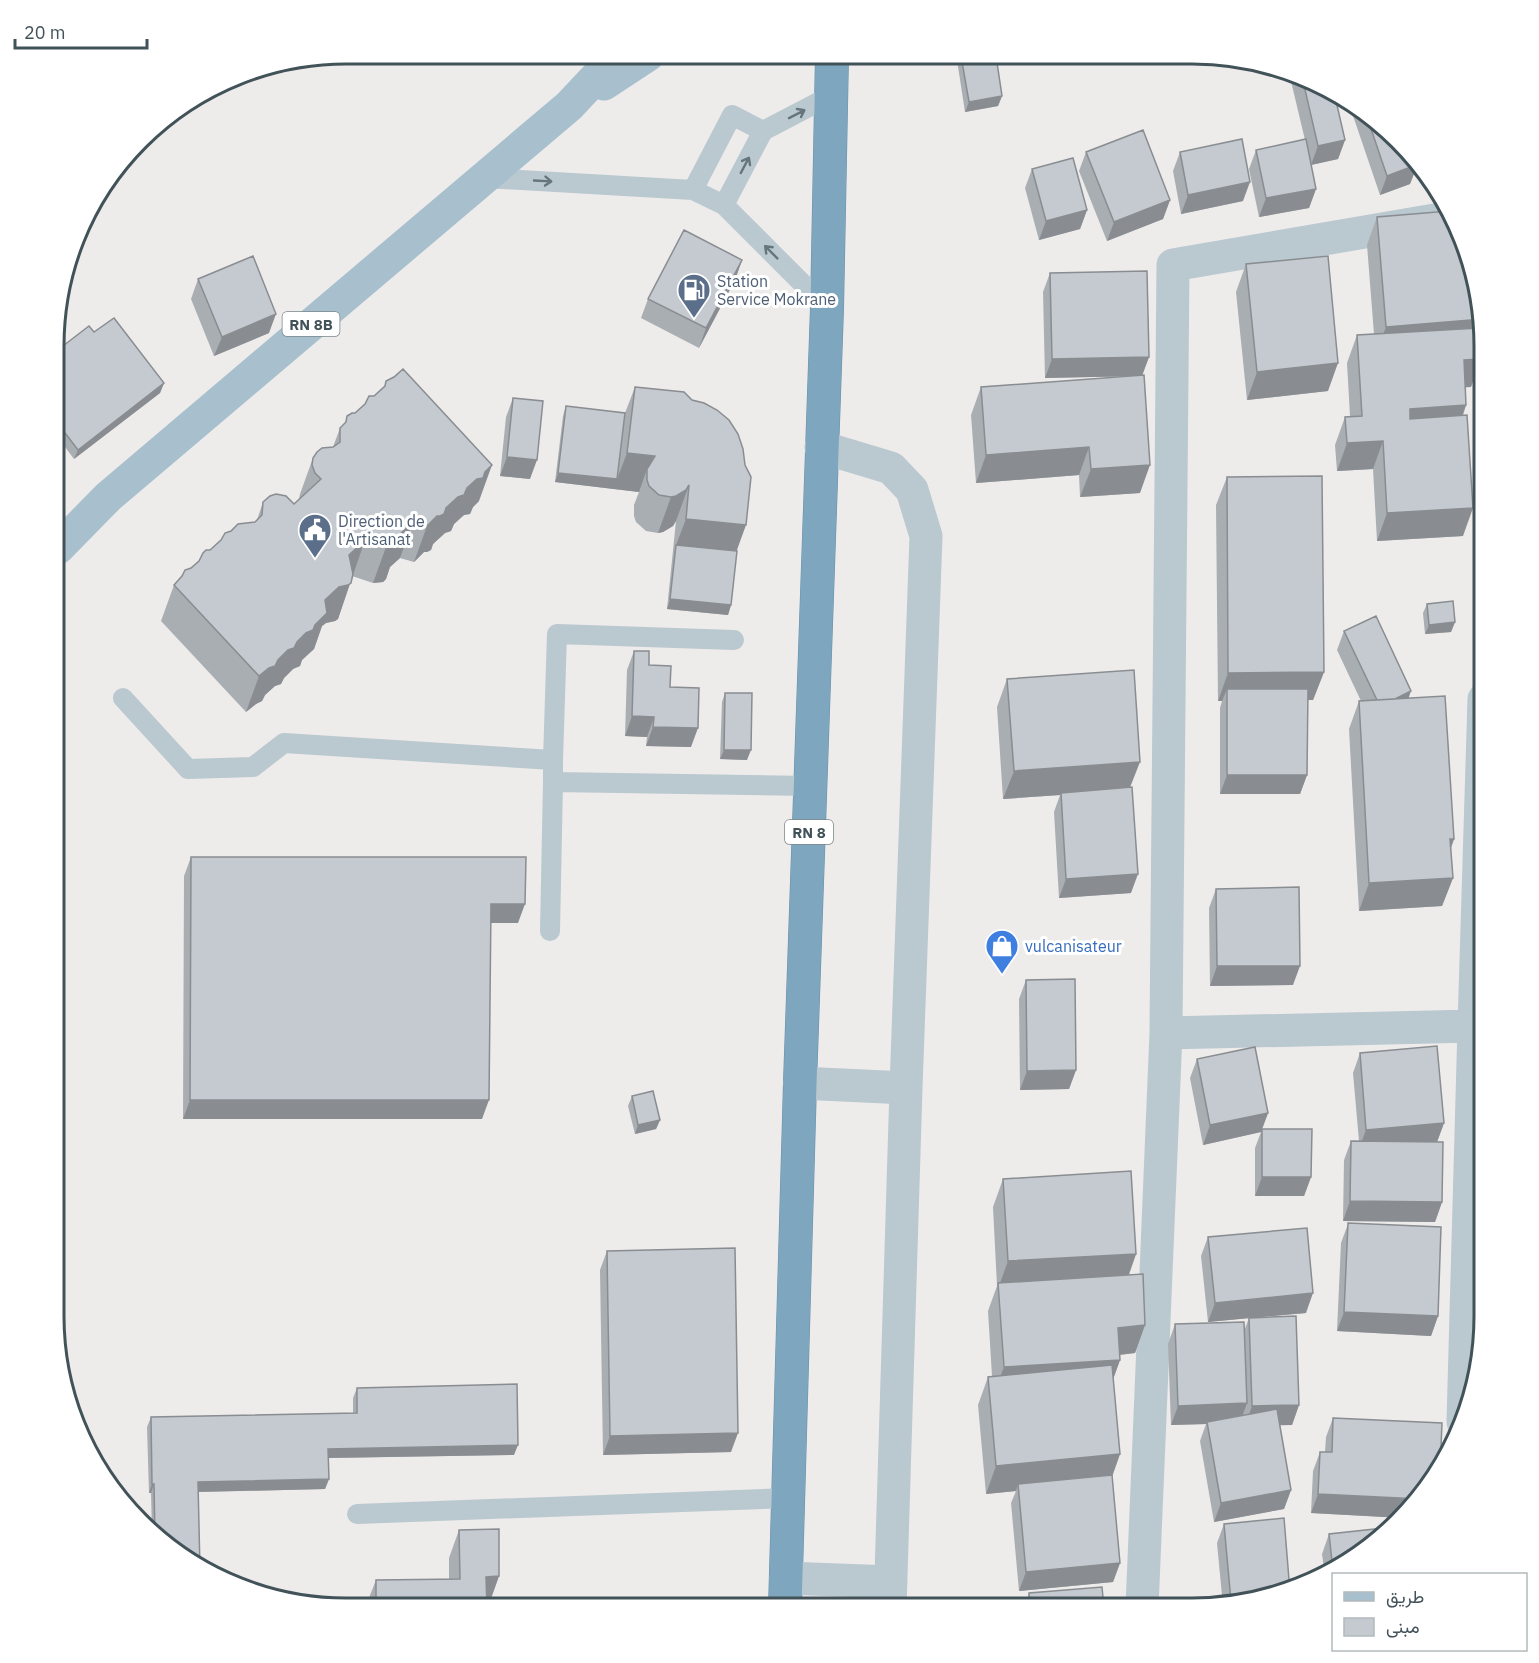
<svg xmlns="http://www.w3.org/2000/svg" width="1539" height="1663" font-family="'IBM Plex Sans',Vazirmatn,sans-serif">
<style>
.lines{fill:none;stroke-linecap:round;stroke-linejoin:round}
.highway-casing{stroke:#6991aa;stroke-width:34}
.lane{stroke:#bac8cf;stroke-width:20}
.street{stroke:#bac8cf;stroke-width:33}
.primary{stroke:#a8c0cd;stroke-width:33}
.highway{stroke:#7ea6bf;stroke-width:33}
.wall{fill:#a9aeb2}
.shaded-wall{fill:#898d91}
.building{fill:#c4cacf;stroke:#898d91;stroke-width:1.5}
.oneway{stroke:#66757c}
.labels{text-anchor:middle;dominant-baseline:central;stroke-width:6;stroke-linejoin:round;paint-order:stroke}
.shield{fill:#fff;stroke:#7b868b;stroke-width:1.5}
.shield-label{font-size:15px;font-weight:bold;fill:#425259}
.service-label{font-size:16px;fill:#4e5e75;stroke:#fff;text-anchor:start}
.shop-label{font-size:16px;fill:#366cbe;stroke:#fff;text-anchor:start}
.rim{fill:none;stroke:#425259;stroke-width:3}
</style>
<rect width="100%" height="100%" fill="#eeebeb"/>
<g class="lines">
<g class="highway-casing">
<path id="highway" d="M785,1608L800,1083L827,308L832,55"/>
</g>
<path class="lane" d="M485,178L693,190L724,205L763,131L830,96
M693,190L732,115L763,131
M724,205L827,308
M123,698L188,769L253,767L284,743L553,760V782L810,786
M553,760L557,634L734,640
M550,931L553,782
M357,1514L788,1498"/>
<path class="street" d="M821,447L891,468L912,490L926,536L906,1088L890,1608
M1484,699L1474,1026L1484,1027
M1166,1033L1474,1026L1463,1422
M800,1083L906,1088
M786,1578L891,1582
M1142,1608L1166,1033L1173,265L1452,217"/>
<path class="primary" d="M604,84L648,55
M58,548L108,497L569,106L617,55"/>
<use href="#highway" class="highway"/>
</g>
<path class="wall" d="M959,56H996L1002,96L998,106L965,112L957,60Z
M1290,77L1334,92L1345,140L1338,159L1311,165L1316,189L1309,208L1259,217L1249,169L1256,150L1305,140Z
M1348,101L1417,166L1410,184L1380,195Z
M1086,152L1170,200L1163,219L1107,241L1079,171Z
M1180,152L1243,201L1181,214L1173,171Z
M1032,169L1087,210L1080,229L1039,240L1025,188Z
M1377,217L1484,334L1480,346L1471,387H1465L1466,405L1463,416V536L1377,541L1373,469L1337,471L1335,445L1345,417L1350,416L1347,363L1357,335L1374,334L1367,245Z
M742,260L735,280L699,348L641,318L648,299Z
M1246,264L1328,391L1247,400L1236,292Z
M1050,273L1149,357L1142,375L1140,493L1080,497L1079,475L976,483L971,415L981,387L1133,376L1045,378L1043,292Z
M198,279L269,333L214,356L191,299Z
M94,332L164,383L160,393L74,459L59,439V349Z
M635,387L737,551L731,605L728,615L667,609L676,521L673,526L663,532L658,533L646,531L636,522L634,516V505L639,492L555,482L563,416L566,406L625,413Z
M513,398L530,479L500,476L506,417Z
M347,416L479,501L473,507L470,514L464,515L454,524L451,531L445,533L433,544L431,550L427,552H424L414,562L400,558L390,567L386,579L383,582L373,583L352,576L338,619L335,621L326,623L322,626L314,649L302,660L300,666L293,669L284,678L281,684L275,686L265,695L262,701L256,704L246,712L161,621L174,585L210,550L255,522L257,520L263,502L294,504L299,499L300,494L313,458L333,447L340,428L345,423Z
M1227,477L1324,672L1313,700H1308L1307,775L1300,794H1220V708L1222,701H1218L1216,505Z
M1427,604L1455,622L1451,632L1425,634L1423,613Z
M1344,631L1409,698L1454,839L1451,848L1453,878L1442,906L1359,911L1349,729L1359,701H1361L1337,650Z
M634,651L670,687L691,747L646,746L647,737L625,736L627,670Z
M1007,679L1130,788L1131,893L1059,898L1054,812L1060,795L1003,799L997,707Z
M725,693L747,760L720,759L722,702Z
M191,857L518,923H490L482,1119H183L184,876Z
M1216,889L1293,985L1210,986L1209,908Z
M1026,980L1076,1070L1069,1089L1020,1090L1019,999Z
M1360,1053L1444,1123L1437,1142L1442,1202L1435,1222L1343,1221L1344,1160L1351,1141H1359L1353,1073Z
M1197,1059L1268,1113L1262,1129L1311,1177L1304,1196H1255V1148L1261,1132L1203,1145L1190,1078Z
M632,1096L660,1120L656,1129L635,1134L628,1106Z
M1003,1179L1136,1254L1129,1275L1145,1325L1135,1353L1120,1355V1360L1113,1379L1120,1454L1112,1477L1120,1563L1113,1582L1019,1591L1011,1503L1016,1491L986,1494L978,1405L988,1377L992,1376L988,1311L997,1286L993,1207Z
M1348,1224L1438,1316L1431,1336L1337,1331L1341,1243Z
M1208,1237L1306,1313L1258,1317L1299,1405L1292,1425H1280L1291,1490L1284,1509L1214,1522L1200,1441L1206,1424L1171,1425L1168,1344L1175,1324L1244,1331L1249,1318L1208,1322L1201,1256Z
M607,1251L731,1452L603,1455L600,1270Z
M357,1388L514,1455L329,1458V1479L325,1489L198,1492L200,1570L152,1534L151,1493H149L147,1427L151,1417L353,1413V1398Z
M1333,1418L1412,1510L1403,1518L1311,1513L1313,1471L1320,1452H1325L1326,1437Z
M1224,1524L1286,1594L1223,1606L1217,1543Z
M459,1530L499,1576L489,1604H487V1608H365L376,1580L449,1579V1558Z
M1329,1534L1355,1560L1325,1575L1322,1554Z
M1029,1593L1030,1608H1024Z"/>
<path class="shaded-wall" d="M1171,56H1203V58L1169,61Z
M1002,96L998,106L965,112L969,102Z
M1345,140L1338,159L1311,165L1318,146Z
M1416,165L1417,166L1410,184L1380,195L1387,176Z
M1250,182L1243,201L1181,214L1188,195Z
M1316,189L1309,208L1259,217L1266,198Z
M1170,200L1163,219L1107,241L1114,222Z
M1087,210L1080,229L1039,240L1046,221Z
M742,260L735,280L699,348L706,328Z
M276,314L269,333L214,356L222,337Z
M1483,319L1484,334L1480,347L1375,355L1386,327Z
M1149,357L1142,376L1045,378L1052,359Z
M1481,359L1471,387L1454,388L1464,360Z
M1338,363L1328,391L1247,400L1257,372Z
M164,383L160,393L74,459L78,450Z
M1466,405L1456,433L1399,437L1410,409Z
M1383,441L1373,469L1337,471L1347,443Z
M1089,447L1079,475L976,483L986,455Z
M627,453L655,456L647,469L639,492L555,482L558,473L617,479Z
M507,457L537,460L530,479L500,476Z
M492,465L479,501L473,507L470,514L464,515L454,524L451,531L445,533L433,544L431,550L427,552H424L414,562L427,526Z
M1150,465L1140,493L1080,497L1091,469Z
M689,485L676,521L673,526L663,532L658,533L671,497Z
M1473,508L1463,536L1377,541L1387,513Z
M686,519L746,525L733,561L676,545Z
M413,522L400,558L390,567L386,579L383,582L373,583L386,547Z
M365,540L338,619L335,621L326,623L322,626L314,649L302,660L300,666L293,669L284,678L281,684L275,686L265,695L262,701L256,704L246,712L259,676L297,642L349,555Z
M670,599L731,605L728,615L667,609Z
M1455,622L1451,632L1425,634L1429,625Z
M1324,672L1313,700L1227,701V689L1222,701H1218L1228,673Z
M1411,691L1404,711L1380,706Z
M632,716L654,717L647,737L625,736Z
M653,727L698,728L691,747L646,746Z
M724,750H751L747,760L720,759Z
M1140,762L1129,790L1061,793L1060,795L1003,799L1014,771Z
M1227,775H1307L1300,794H1220Z
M1450,839H1454L1444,867Z
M1138,874L1131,893L1059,898L1066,879Z
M1453,878L1442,906L1359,911L1369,883Z
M491,904H525L518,923H484Z
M1217,966H1300L1293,985L1210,986Z
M1076,1070L1069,1089L1020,1090L1027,1071Z
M190,1100H489L482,1119H183Z
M1268,1113L1261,1132L1203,1145L1210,1125Z
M660,1120L656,1129L635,1134L638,1125Z
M1444,1123L1437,1142L1359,1149L1366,1130Z
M1262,1177H1311L1304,1196H1255Z
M1350,1201L1442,1202L1435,1222L1343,1221Z
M1136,1254L1126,1282L999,1286L1008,1261Z
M1313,1293L1306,1313L1208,1322L1215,1303Z
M1344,1312L1438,1316L1431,1336L1337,1331Z
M1145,1325L1135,1353L1108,1356L1118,1328Z
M1120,1360L1110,1388L993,1395L1004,1367Z
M1247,1403L1240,1422H1207L1206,1424L1171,1425L1178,1406Z
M1299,1405L1292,1425L1245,1426L1252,1406Z
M738,1433L731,1452L603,1455L610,1436Z
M518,1445L514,1455L325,1458L328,1449Z
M1120,1454L1110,1482L1018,1484L1016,1491L986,1494L996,1466Z
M329,1479L325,1489L194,1492L198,1482Z
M152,1484H154L151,1493H149Z
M1291,1490L1284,1509L1214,1522L1221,1503Z
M1318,1494L1420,1499L1412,1510L1403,1518L1311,1513Z
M1120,1563L1113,1582L1019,1591L1026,1572Z
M499,1576L489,1604L476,1605L486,1577Z
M1259,1599L1230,1605L1231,1601Z"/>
<path class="building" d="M961,56H996L1002,96L969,102Z
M1303,81L1334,92L1345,140L1318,146Z
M1368,120L1416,165L1387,176Z
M1143,130L1170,200L1114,222L1086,152Z
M1242,139L1250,182L1188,195L1180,152Z
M1306,139L1316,189L1266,198L1256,150Z
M1073,158L1087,210L1046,221L1032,169Z
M1449,211L1469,252L1483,319L1386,327L1377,217Z
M684,230L742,260L706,328L648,299Z
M253,256L276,314L222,337L198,279Z
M1328,256L1338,363L1257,372L1246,264Z
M1147,271L1149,357L1052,359L1050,273Z
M114,318L164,383L78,450L59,425V349L89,326L94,332Z
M1479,328L1481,359L1464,360L1466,405L1410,409V419L1467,415L1473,508L1387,513L1383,441L1347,443L1345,417L1362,416L1357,335Z
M403,369L492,465L485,472L483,478L477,479L467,488L464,495L458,497L446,508L444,514L440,516H437L427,526L413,522L399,535V543L396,546L386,547L365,540L349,555L353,574L351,583L348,585L339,587L325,600L327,613L315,625L313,630L306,633L297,642L294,648L288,650L278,660L275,666L269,668L259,676L174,585L182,576L185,570L191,568L199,561L203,553L206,550H210L221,540L225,533L231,531L238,524L255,522L262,515L263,502L270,496L276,494L286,496L294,504L321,479L315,473L312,465L313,458L317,452L322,448L333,447L340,442V428L346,422L347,416L352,413H355L365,404L369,396H374L385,386L386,381L394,377Z
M1144,375L1150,465L1091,469L1089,447L986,455L981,387Z
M635,387L684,392L692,400L704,403L717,410L729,420L738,434L743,449L745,465L751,477L746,525L686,519L689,485L686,490L676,496L671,497L659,495L649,486L647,480V469L655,456L627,453Z
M513,398L543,401L537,460L507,457Z
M566,406L625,413L617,479L558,473Z
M1322,476L1324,672L1228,673L1227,477Z
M676,545L737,551L731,605L670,599Z
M1453,601L1455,622L1429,625L1427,604Z
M1376,616L1411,691L1395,699L1377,700L1344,631Z
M634,651H649V665L671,666L670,687L699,688L698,728L653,727L654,717L632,716Z
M1134,670L1140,762L1014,771L1007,679Z
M1227,689H1308L1307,775H1227Z
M725,693H752L751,750H724Z
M1445,696L1454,839H1450L1453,878L1369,883L1359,701Z
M1132,787L1138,874L1066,879L1061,793Z
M191,857H526L525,904H491L489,1100H190Z
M1299,887L1300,966H1217L1216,889Z
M1075,979L1076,1070L1027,1071L1026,980Z
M1437,1046L1444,1123L1366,1130L1360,1053Z
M1255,1047L1268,1113L1210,1125L1197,1059Z
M653,1091L660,1120L638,1125L632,1096Z
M1262,1129H1312L1311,1177H1262Z
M1351,1141L1443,1142L1442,1202L1350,1201Z
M1131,1171L1136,1254L1008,1261L1003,1179Z
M1348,1223L1441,1227L1438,1316L1344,1312Z
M1307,1228L1313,1293L1215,1303L1208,1237Z
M735,1248L738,1433L610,1436L607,1251Z
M1143,1274L1145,1325L1118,1328L1120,1360L1004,1367L998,1283Z
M1296,1316L1299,1405L1252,1406L1249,1318Z
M1244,1322L1247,1403L1178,1406L1175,1324Z
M1112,1365L1120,1454L996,1466L988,1377Z
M517,1384L518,1445L328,1449L329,1479L198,1482L200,1570L155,1538L154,1484H152L151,1417L357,1413V1388Z
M1277,1409L1291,1490L1221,1503L1207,1422Z
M1333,1418L1442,1423L1440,1471L1420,1499L1318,1494L1320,1452H1332Z
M1112,1475L1120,1563L1026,1572L1018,1484Z
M1284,1518L1290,1592L1286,1594L1259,1599L1231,1601L1224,1524Z
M1393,1527L1355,1560L1333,1570L1329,1534Z
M499,1529V1576L486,1577L487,1608H376V1580L460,1579L459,1530Z
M1102,1587L1104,1608H1030L1029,1593Z
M726,1599V1608H517V1601Z"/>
<defs><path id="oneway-shaft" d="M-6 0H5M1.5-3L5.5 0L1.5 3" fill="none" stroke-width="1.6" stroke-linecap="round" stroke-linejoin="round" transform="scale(1.5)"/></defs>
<g class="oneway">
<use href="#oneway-shaft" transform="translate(797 114) rotate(-27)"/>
<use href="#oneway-shaft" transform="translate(745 165) rotate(-62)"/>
<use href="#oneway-shaft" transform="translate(543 181) rotate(3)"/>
<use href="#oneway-shaft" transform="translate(771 252) rotate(-135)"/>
</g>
<defs>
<g id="fuel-pin" transform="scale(1.725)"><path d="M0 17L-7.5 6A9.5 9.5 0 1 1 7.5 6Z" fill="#5c6f8a" stroke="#fff"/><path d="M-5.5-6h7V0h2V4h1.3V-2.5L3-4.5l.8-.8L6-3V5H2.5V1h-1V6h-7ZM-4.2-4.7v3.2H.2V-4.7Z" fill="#fff"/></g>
<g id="civic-pin" transform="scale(1.725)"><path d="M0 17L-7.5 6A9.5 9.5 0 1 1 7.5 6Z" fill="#5c6f8a" stroke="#fff"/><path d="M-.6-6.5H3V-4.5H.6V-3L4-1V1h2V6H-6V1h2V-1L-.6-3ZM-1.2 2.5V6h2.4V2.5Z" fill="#fff"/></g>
<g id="shop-pin" transform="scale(1.725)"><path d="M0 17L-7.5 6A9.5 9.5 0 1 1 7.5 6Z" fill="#3f7fe0" stroke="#fff"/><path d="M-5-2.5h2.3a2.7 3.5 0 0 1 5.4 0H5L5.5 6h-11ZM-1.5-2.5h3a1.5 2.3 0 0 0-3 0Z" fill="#fff"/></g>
</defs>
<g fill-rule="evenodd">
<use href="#fuel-pin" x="694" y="290"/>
<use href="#civic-pin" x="315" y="530"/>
<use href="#shop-pin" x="1002" y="946"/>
</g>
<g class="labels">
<g class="shield">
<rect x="282.5" y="312" width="57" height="24" rx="4.5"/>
<rect x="785" y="820" width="48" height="24" rx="4.5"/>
</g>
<g class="shield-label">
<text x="311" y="324">RN 8B</text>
<text x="809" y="832">RN 8</text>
</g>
<g class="service-label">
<text x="717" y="281">Station<tspan x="717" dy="18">Service Mokrane</tspan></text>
<text x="338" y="521">Direction de<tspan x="338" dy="18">l'Artisanat</tspan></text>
</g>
<g class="shop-label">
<text x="1025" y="946">vulcanisateur</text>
</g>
</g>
<path d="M0 0H1539V1663H0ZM346 64H1192A282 282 0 0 1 1474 346V1316A282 282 0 0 1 1192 1598H346A282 282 0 0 1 64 1316V346A282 282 0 0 1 346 64Z" fill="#fff" fill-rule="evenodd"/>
<path class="rim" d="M346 64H1192A282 282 0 0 1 1474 346V1316A282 282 0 0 1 1192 1598H346A282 282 0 0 1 64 1316V346A282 282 0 0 1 346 64Z"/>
<rect x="1332" y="1573" width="195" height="78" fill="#ffffff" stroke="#b3babd" stroke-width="1.5"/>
<rect x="1344" y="1592" width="30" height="9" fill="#a8c0cd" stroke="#b3babd" stroke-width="1.5"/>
<text x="1386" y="1603" font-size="18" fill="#425259">طريق</text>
<rect x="1344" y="1618" width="30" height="18" fill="#c4cacf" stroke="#b3babd" stroke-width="1.5"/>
<text x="1386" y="1633" font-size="18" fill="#425259">مبنى</text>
<path d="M15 39v9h132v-9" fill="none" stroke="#425259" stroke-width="3"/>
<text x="24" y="39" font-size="18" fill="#425259" stroke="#ffffff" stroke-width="4.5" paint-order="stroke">20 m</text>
</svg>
